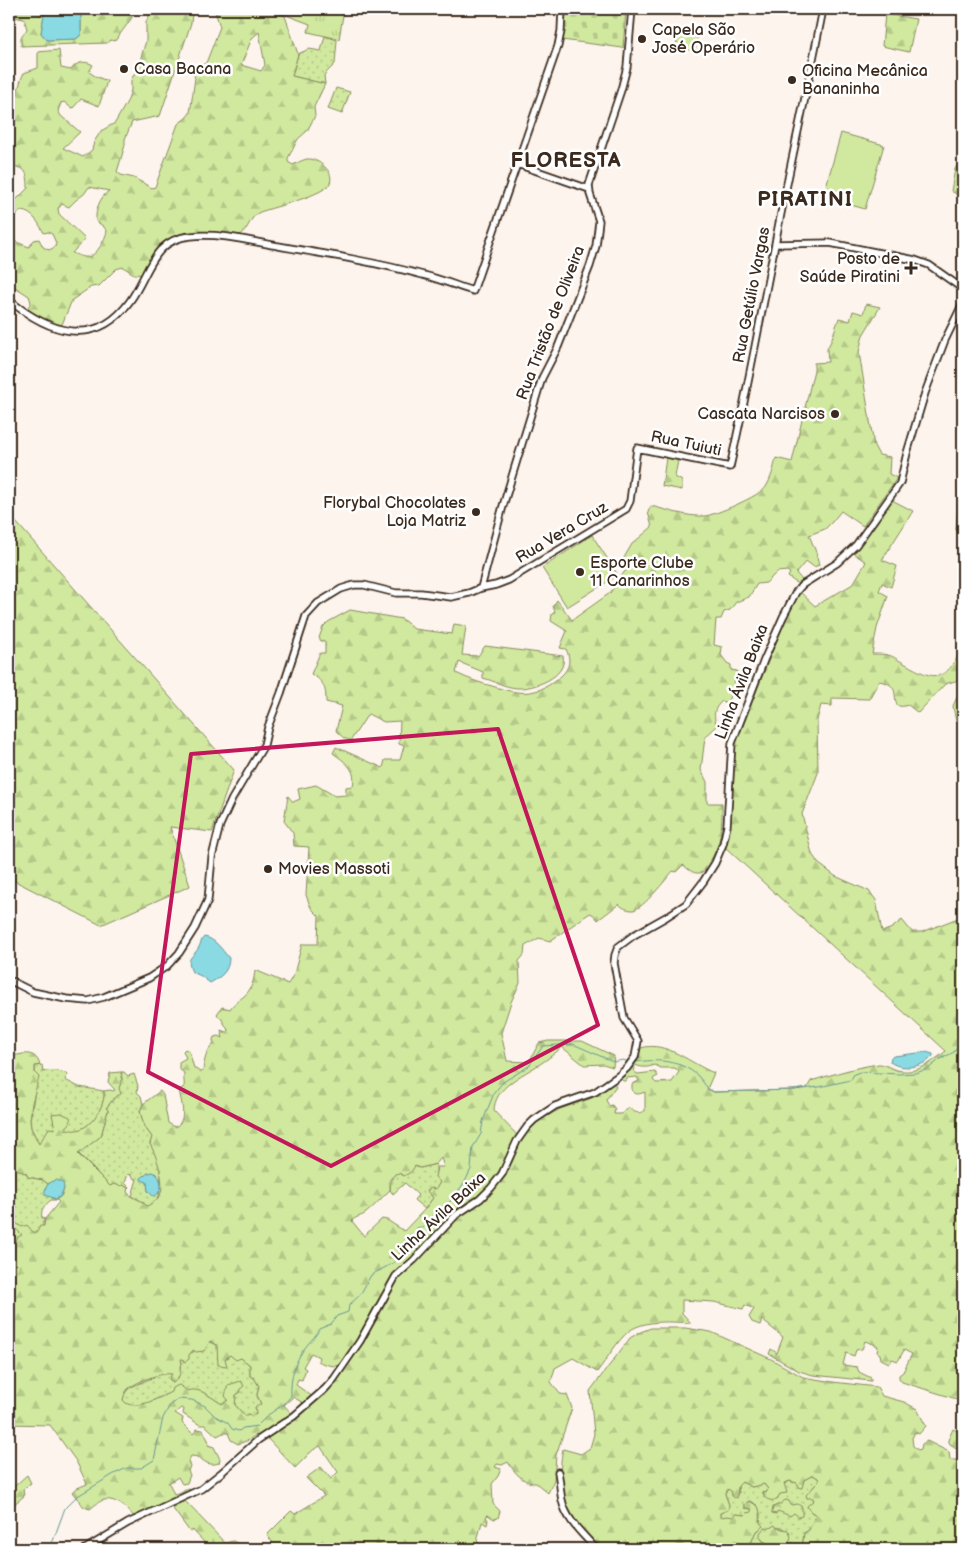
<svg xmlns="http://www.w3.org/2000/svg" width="972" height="1558" font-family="'Balsamiq Sans',sans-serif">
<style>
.grass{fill:url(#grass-dots);stroke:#868a5e}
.forest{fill:url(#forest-firs);stroke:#868a5e;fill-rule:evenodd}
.cemetery{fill:url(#cemetery-stones);stroke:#868a5e}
.park{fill:url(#park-tufts);stroke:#868a5e}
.pitch{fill:#d1e99f;stroke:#868a5e}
.water{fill:#8adae4;stroke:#6a9495}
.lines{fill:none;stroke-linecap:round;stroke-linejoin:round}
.stream{stroke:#6a9495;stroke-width:1}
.tertiary-casing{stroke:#3b2a1e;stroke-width:9}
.tertiary{stroke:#fff;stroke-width:5.5}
.marked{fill:none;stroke:#c2185b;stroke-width:4;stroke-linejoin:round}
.poi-dot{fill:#3b2a1e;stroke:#fff;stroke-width:2}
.labels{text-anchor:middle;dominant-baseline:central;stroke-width:5;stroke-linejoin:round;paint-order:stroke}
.poi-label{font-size:16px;fill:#3b2a1e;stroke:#fff;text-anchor:start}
.street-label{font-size:16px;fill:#3b2a1e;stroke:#fff}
.district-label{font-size:21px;font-weight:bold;letter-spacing:1px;fill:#3b2a1e;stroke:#fff}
</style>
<defs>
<pattern id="grass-dots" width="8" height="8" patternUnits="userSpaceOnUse" patternTransform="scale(1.25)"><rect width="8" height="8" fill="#d1e99f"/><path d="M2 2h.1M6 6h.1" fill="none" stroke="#b4c888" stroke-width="1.8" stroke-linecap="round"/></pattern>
<pattern id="forest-firs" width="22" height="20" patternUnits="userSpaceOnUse" patternTransform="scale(1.25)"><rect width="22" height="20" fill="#d1e99f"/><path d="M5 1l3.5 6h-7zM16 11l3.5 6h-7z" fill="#b4c888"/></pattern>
<pattern id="cemetery-stones" width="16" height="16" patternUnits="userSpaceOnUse" patternTransform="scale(1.25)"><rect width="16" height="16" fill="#d1e99f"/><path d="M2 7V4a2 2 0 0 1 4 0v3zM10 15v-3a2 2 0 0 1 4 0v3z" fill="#b4c888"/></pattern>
<pattern id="park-tufts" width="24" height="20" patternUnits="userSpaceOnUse" patternTransform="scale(1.25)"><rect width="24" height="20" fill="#d1e99f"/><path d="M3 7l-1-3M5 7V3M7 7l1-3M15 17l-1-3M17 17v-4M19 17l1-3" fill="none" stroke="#b4c888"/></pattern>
</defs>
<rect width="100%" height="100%" fill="#fdf4ed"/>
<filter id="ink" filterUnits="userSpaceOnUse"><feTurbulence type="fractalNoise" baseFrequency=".02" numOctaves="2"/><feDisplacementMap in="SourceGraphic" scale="10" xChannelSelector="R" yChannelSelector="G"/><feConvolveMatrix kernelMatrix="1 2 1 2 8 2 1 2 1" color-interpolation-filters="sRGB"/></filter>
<g filter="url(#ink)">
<path class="grass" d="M679,32L698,34L695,50L675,49Z
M325,36L337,40L335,64L324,75L325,84L292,76L298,54L309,49L321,51Z
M336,88L350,92L342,114L328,109Z
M42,1065L43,1072C50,1069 60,1071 68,1074L65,1080L79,1087L104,1091C106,1105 93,1125 79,1130C73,1132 62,1129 55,1129L39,1144L31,1128L30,1120L36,1085L35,1066Z
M121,1072H124L128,1076L134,1074L138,1086L137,1092L141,1096L143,1104L140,1111L144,1126L152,1137L150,1144C157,1155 162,1172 161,1185L160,1179L148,1173L144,1177L145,1181L148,1184V1191L158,1194L160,1190C161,1198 153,1203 146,1207L143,1202L132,1196L137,1179H134L132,1175L128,1174L125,1183L129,1187L128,1188L123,1185L120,1186L114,1184L110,1186L78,1153L101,1136L108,1110L106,1108L115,1097L122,1080Z
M436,1164V1177L440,1182L433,1198L425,1209L414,1200L418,1195L405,1183L393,1194L390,1190C391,1171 400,1173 415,1166L420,1168Z
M13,1165L20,1171L26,1173L28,1177L43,1180L48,1184L45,1190L52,1198L57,1200H51C45,1205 40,1209 42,1218L45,1219L43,1223V1234L47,1236V1239L43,1241L30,1243L26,1253L20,1256L17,1253L16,1244L9,1238V1166Z
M209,1341L217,1345L225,1359L230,1355L241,1358L250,1365V1376L254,1377L259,1386L257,1395L261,1404L256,1413L252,1416L248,1414L245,1416L235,1405L236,1395L228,1398V1400L222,1404C215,1400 205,1392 198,1391C190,1390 177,1390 170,1393C157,1397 133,1415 123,1400L124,1394L129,1388L163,1373H170L178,1379L180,1371L181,1359C191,1354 199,1347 209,1341Z
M813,1475L818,1478L819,1481L813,1487L814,1500L810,1511L816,1515L809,1530L804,1533L802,1549H791L783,1528H777L760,1537L763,1541L777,1547L773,1549H741V1548L752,1541L755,1533L759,1530C760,1519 763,1504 749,1501L745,1504V1508L751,1509L753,1512L745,1515L736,1514L733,1517H720V1513L729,1505L725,1494L728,1489L739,1493L738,1486L742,1482L752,1487L764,1484L768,1489L766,1493L763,1492L777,1499L784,1487V1484L790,1481L797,1483L800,1488L804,1480Z"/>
<path class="forest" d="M9,9H45L41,33L47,40L76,39L81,35V9H136L131,19L115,41L111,40L107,43L21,46V38L27,29L24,19L9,16Z
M152,9H189L192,14L191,23L160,116L132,122L125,139V145L117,172L121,175L134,178L152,188L155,187L178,124L186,118L190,113L195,78L193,73L194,69L206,63L220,27L215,11C207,7 199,12 190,9H270L285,16L298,54L292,76L325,84L314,107L315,116L307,131L298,139L288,158V162L293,165C297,163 302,160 307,159C318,158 335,172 330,183C325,195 274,207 260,212C249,216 249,232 238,236L208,235L171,241L144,275L134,274L123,267L116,269L99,286L91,287L72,300L63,322L61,326L56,328L26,311L31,302L29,296L15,287L9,291V239L29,247L34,240L39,239L43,247L49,250L55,247L56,243L52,234L48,232L44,233C39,224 33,212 21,211L12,218H9L10,210L9,207L28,188C28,173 25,163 9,170V103C20,96 18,83 24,73L38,68V52L59,50L61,68L71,70C76,62 85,60 93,65L89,72L95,76L107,81L99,106L81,99L73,108L70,107L64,102L61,103L58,111L61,116L80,132L63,148L83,157L92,150L94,142L101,131L115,123L128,100L131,90V80L138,67L146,41V22ZM259,32L265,65L261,71L241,65L252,38ZM89,187L109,191C100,197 95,210 96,221L104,227L107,231C105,240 97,255 88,257C83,258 76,254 72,253L85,239L59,214L58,209L62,204L69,207L76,200L84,194Z
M885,14L916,19L909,52L882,46Z
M961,159L963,160V198L951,191L955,169Z
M866,304L880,307L863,335L859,352L874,446L879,455L890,457L889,474L897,478L863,526L841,511L832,522L825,529L809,535L816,552L819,565L814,567L806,561L796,573L802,580L798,584L788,577L790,573L787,571L777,572L766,583L757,584L749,597L736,602L730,610L724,612L721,619H716L714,645L722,647L721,655L727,663L731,665V670L737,671L733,689L727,703L722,701C713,709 713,715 717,726L705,737L701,770L707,782V803H722C722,826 722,845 708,864C705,869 703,874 697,873C692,873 687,868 683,865L676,872L673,871C666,879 643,909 633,910C628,910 622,908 619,904L598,920L594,915L590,913L550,941L539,938L525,946L524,955L519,961L520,983L511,1002L501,1033L507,1061L529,1062L539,1043L548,1041H582L614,1056L613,1067L603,1064L584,1065L562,1047C555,1053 548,1059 540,1064C523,1075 494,1087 494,1111L518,1136L493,1182L479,1195L460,1206L412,1257L396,1271L365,1327L339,1366C331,1366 325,1365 318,1361L319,1357L311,1353L303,1367L306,1369L302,1380L298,1379L296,1385L313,1397L305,1404L293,1397L284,1405L292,1414L259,1436L256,1435L249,1440L238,1444L231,1440L228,1433H223L217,1436L205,1425H200L183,1414L184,1409L181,1408L175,1413L183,1418L182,1423L193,1434L197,1429L203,1430L209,1442L208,1445L214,1447L220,1459L219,1463C204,1468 204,1456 191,1456L188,1462L190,1466L188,1471L190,1475L187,1483L182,1484L178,1477L169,1483L174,1494L181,1492L185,1489H189L191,1491L135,1518C128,1509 117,1498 104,1500C99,1501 94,1506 90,1509L84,1507L72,1492L75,1489L87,1484L76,1461L50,1425L9,1424V1238L16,1242L18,1237L22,1235L15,1228L16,1223L22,1227L27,1225L33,1232H37L40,1226H44L45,1219L59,1202L56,1199C62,1197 63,1194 64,1188L52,1181L48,1184L43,1180L28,1177L26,1173L20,1171L13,1166H9V1057C22,1054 35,1049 40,1065L35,1066V1073L39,1077L32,1103L30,1120L31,1128L39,1144L49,1128L55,1129L52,1114L61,1113L70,1117C72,1124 68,1125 64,1129C68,1129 73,1131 76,1130C91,1129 106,1105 104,1091L110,1090L113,1091L115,1090L108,1082L110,1073L121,1072L122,1080L119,1088L121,1094L115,1097L106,1108L108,1110L101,1136L78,1154L110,1186L114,1184L120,1186L123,1185L128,1188L127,1192C133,1199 141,1199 147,1206C151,1204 156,1201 159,1197C167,1186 156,1154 150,1144L152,1137L144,1126L140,1111L143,1104L160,1091L163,1095L168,1123L175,1127C188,1121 181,1101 179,1090L184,1087C185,1083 183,1078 184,1073L179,1069V1062L186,1058L183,1051L185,1049L189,1051L194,1068L200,1072L203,1071C204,1062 206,1050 214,1044L213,1040L214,1037L219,1036L223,1038L221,1030L226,1032L228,1030L221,1018L219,1017L217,1014L222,1007L230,1009C234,1003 238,1001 243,997C252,990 254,980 255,970L288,984L294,974L302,944H318L319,916L311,908L306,895L309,847L294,846L293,833L284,821L288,796L293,802L300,799L298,789L316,785L335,796L346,795V787L353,786C357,769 345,762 333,753L336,747L383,768L385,760H400L404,746L399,744L400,721L384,722L368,714L351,740L345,739L336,731L342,706L326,702C326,688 324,681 311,674L320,653H325V641H321L319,638L323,627L328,622L350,610L402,619L414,629L452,634L454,624L466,626L462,655L478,656L485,646L563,656C568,677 533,689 517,688C505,687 494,681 483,678V672L459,662L456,673C468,679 480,683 492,686C520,695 537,697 561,676C570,668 571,659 566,649L560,648L567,631L551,621L552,614L555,612L553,606L557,600L572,620L610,593L625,571L621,563L632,544L652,527L648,512L651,506C667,510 687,517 704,516C714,516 761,495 766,487C771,479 774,468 776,458L792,462L814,370V363L828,362L827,349L831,341L839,318L850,321L853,311L863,314ZM441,1158L444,1167H437L435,1177L440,1182L436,1189L431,1188L427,1191L433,1198L425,1209L404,1231L387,1220L382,1219L364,1236L352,1221C356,1216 361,1217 366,1213C375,1206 382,1197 390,1190V1180L395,1174L399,1173L404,1176L411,1172L415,1166L420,1168L436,1164ZM210,1341L217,1345L218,1365L227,1366L225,1359L230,1355L236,1360L241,1358L250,1365V1376L254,1378L259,1386L257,1395L261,1404L255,1407L256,1414L252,1416L248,1414L245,1416L235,1405L236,1395L241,1392L240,1389L244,1386L241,1381L228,1385L225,1396L228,1400L222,1404C213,1399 199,1386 188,1391L179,1385L172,1388L171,1392C159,1398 132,1413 123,1400C124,1396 125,1392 128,1389C137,1381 162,1372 172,1374L169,1379L173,1383C179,1378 181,1374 180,1366L182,1364L181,1359H183L185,1362L189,1359V1355L193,1350L196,1352L204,1351Z
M666,458L678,460L675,477L682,481V490L662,486Z
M963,470V535L956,530L960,477Z
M892,500L913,511L882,560L897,566L891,587L882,583L879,591L888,596L877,628L872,654C877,654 883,654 888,655C893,656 898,660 902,662C934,680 944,685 963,647V726L956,722L953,706L962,686V679L945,684L918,713L908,705C891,711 898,696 893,688C890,683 884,682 879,681L869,699L832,698V706L821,705L817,720L818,773L802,814L812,854L818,863L835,876L869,891L876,900L882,932L892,928L902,920L912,932H922L963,916V1401L902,1382L899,1378V1375L903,1372L912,1354L904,1350L898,1361L892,1359L889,1363L881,1359L880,1354L877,1352L878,1346L865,1341L862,1349L856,1350L854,1356L846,1353L843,1365L857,1367L859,1372L871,1378V1381L813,1375L799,1371L769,1354L771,1349L777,1353L783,1337L762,1320L760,1325L752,1322L749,1317L754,1309L745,1305L743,1309L714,1302L682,1300V1313L691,1323C672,1322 646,1319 629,1331C617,1341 607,1359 597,1372L573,1358L555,1368L551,1382L560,1394L567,1395L572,1408L556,1455L554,1480L548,1493L536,1483C524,1484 514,1472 508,1462L502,1465L497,1464L495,1467L501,1469L498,1476L492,1484L493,1504L500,1511L498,1518L494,1519L488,1515L486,1517L488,1520L487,1525L482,1522L477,1541L479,1543L476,1547L473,1544L461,1549H267L273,1543L267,1535L291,1511L295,1514L324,1496L306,1478L321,1467L331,1479L338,1472L320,1446L313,1450L295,1468L266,1437L299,1416L330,1389L360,1346L400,1276L422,1256L456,1218L485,1199L506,1176L523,1137L540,1120L560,1109L592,1098L614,1083L616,1086L606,1100L609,1106L612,1105L615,1109L614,1114H621L629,1108C635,1113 638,1114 645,1111V1092C639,1094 636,1096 632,1090V1084L639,1081L637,1077L627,1078L625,1081H623L621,1079L627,1074L633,1066L635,1067L634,1072L638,1074L655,1072L658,1076L654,1078L653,1080L656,1083L672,1082L679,1072L675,1068H661L655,1065C647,1068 641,1068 633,1064L639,1056L641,1048C666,1040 691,1064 714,1073L707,1089L714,1092L794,1090L807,1088L811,1081C834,1074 856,1067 879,1064C886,1064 891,1069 897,1070C917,1075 932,1062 946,1051L725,847L729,830L735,746L769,659L796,595L799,591L815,606L853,584L866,562L853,553Z
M9,514L234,770L212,832L170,827L190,886L101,925L9,878Z
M651,1328H685L711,1332L771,1359L803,1377L833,1382L877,1387L882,1396L904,1402L917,1409L926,1426L919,1434L915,1432L912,1438L913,1446L918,1450L921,1449L922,1444L927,1441L949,1452L950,1460H962L961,1451L950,1444L948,1440L953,1429L963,1434V1549H802L804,1533L809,1530L816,1515L810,1511L807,1506L814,1500L813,1498H807L806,1495L819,1481L818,1478L813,1475L804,1480L802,1488H800L797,1483L790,1481L784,1483L787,1493L780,1494C776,1502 771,1502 764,1497L763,1492L766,1493L768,1489L764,1484L752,1487L742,1482L738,1486L737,1497L735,1498L732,1496L731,1491L728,1489L725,1494L729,1505L728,1510L720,1513V1517L728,1516L733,1517L735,1514L745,1515L747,1513L752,1512L751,1509L745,1508V1504L749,1501L758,1506C760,1511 761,1518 760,1523L763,1526L755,1533L752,1541L741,1548V1549H599C591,1540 580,1531 573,1520C560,1499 558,1472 563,1449L581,1454L590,1448L594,1434L590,1391L630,1338L638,1333Z
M27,1475L31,1483L23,1489L24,1496L12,1506L9,1507V1491Z
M785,1500L789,1501L791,1505L798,1504L802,1507V1516L799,1517L794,1513L790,1516L778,1511L776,1514L772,1513L773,1507L782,1503Z
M185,1501L225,1543L233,1541L237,1543L235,1549H208C203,1539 200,1539 193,1530L190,1532L171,1506Z
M775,1525L777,1528L788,1530L791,1537L789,1542L791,1549H773L777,1547L763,1541L760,1537V1533L764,1528L768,1529Z"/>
<path class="cemetery" d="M564,9H626L623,48L562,40Z"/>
<path class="park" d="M270,9H344L339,39L308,32L310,24Z"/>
<path class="pitch" d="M841,133L884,145L865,209L823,197Z
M592,535L618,575L567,607L542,568Z"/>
<path class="water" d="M45,9H81V35L76,39L47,40L41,33Z
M204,937C215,938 222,950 229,958C229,971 221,977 210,983L201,976L192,972C185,957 193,958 199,947C201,943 201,940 204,937Z
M926,1052L933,1054V1056C924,1067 903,1071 890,1062L891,1057L894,1056Z
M153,1172C162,1176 164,1190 155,1196H153L148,1191L147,1182L141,1180V1178L148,1173Z
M57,1180L63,1183L64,1188L60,1197L56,1199L45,1195C44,1186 49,1182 57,1180Z"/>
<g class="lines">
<path class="stream" d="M635,1062C657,1059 681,1060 698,1076C705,1083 705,1088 714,1092L794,1090L819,1087L851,1080L854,1074L860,1072L899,1074L915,1073L928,1069L939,1060L954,1052L963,1039
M45,1549L53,1541L65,1508L76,1497L114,1474L127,1468H141L154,1460L163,1418L170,1405L178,1399L192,1400L205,1406L215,1416L228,1423L232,1429L239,1431L243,1428L257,1426L268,1415L284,1404L291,1396C290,1377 295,1359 308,1344C312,1339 317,1335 319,1329L331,1324L337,1316L348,1312L349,1305L360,1295L371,1275L395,1262L405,1245L406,1237L411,1235H414L417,1228L424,1226L442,1207L448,1204L465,1182L471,1169L473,1147L481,1134L483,1121L494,1093L503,1082L529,1066L543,1046L573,1044L614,1062L623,1060L629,1062"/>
<g class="tertiary-casing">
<path id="tertiary" d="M517,164L589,189
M775,244L830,243L915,260L929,265L963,289
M9,300C48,332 95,350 130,301C149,275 152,239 191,236C220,233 250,241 278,246C326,254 375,262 423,275C440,279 457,286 473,291L558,46L561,31L562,9
M481,588L503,506L542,378L558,347L590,266L596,246L599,221L590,194L589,185L621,90L627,67L632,9
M9,980L33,992L66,999L88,1001L104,997L149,978L167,966L179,953L195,928L208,900L212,857L220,825L232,799L264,745L268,727L281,693L306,616L318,603L341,589L354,585H364L396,593H421L451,597L469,593L481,588L496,585L509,580L626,509L630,501L637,448L730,467C747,393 760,319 775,244C790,165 808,87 823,9
M558,1472C560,1481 560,1491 562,1500C566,1520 583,1534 596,1549
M85,1549L128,1523L201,1489L221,1473L258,1440L294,1416L325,1389L334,1379L360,1341L396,1276L414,1260L456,1215L480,1199L491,1188L502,1174L517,1141L527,1127L534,1120L555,1106L595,1092L618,1076L627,1068L635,1057L638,1041L624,1018L619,991L614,963L615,955L618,947L634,935L666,917L686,904L703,882L715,863L723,844L727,826L732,743L764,660L783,617L796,592L802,585L837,563L856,545L900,483L907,453L925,393L945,340L963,303"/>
</g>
<use href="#tertiary" class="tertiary"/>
</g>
</g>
<path class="marked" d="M498,729L598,1025L331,1166L148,1072L191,754Z"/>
<g class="poi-dot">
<circle cx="642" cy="39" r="5"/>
<circle cx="124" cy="69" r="5"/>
<circle cx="792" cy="80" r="5"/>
<path d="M908.5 260.5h5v5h5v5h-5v5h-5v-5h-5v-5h5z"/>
<circle cx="835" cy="414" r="5"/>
<circle cx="476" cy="512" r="5"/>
<circle cx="580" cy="572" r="5"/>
<circle cx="268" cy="869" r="5"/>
</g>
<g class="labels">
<g class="poi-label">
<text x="652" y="30">Capela São<tspan x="652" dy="18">José Operário</tspan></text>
<text x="134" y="69">Casa Bacana</text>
<text x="802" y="71">Oficina Mecânica<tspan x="802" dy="18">Bananinha</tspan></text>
<text x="900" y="259" text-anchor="end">Posto de<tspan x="900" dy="18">Saúde Piratini</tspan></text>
<text x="825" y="414" text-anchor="end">Cascata Narcisos</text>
<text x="466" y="503" text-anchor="end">Florybal Chocolates<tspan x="466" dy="18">Loja Matriz</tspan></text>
<text x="590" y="563">Esporte Clube<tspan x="590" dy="18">11 Canarinhos</tspan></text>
<text x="278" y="869">Movies Massoti</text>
</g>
<g class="street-label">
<text transform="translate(752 295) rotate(-79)">Rua Getúlio Vargas</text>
<text transform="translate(551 323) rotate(-69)">Rua Tristão de Oliveira</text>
<text transform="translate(686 444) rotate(12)">Rua Tuiuti</text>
<text transform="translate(562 533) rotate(-31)">Rua Vera Cruz</text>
<text transform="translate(742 682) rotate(-69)">Linha Ávila Baixa</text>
<text transform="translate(439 1217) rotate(-43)">Linha Ávila Baixa</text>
</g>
<g class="district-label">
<text x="566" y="160">FLORESTA</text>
<text x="805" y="199">PIRATINI</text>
</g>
</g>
<rect width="972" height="1558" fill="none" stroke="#fff" stroke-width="30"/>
<rect x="15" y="15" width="942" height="1528" fill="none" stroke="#3b2a1e" stroke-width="2" filter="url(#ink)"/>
</svg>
